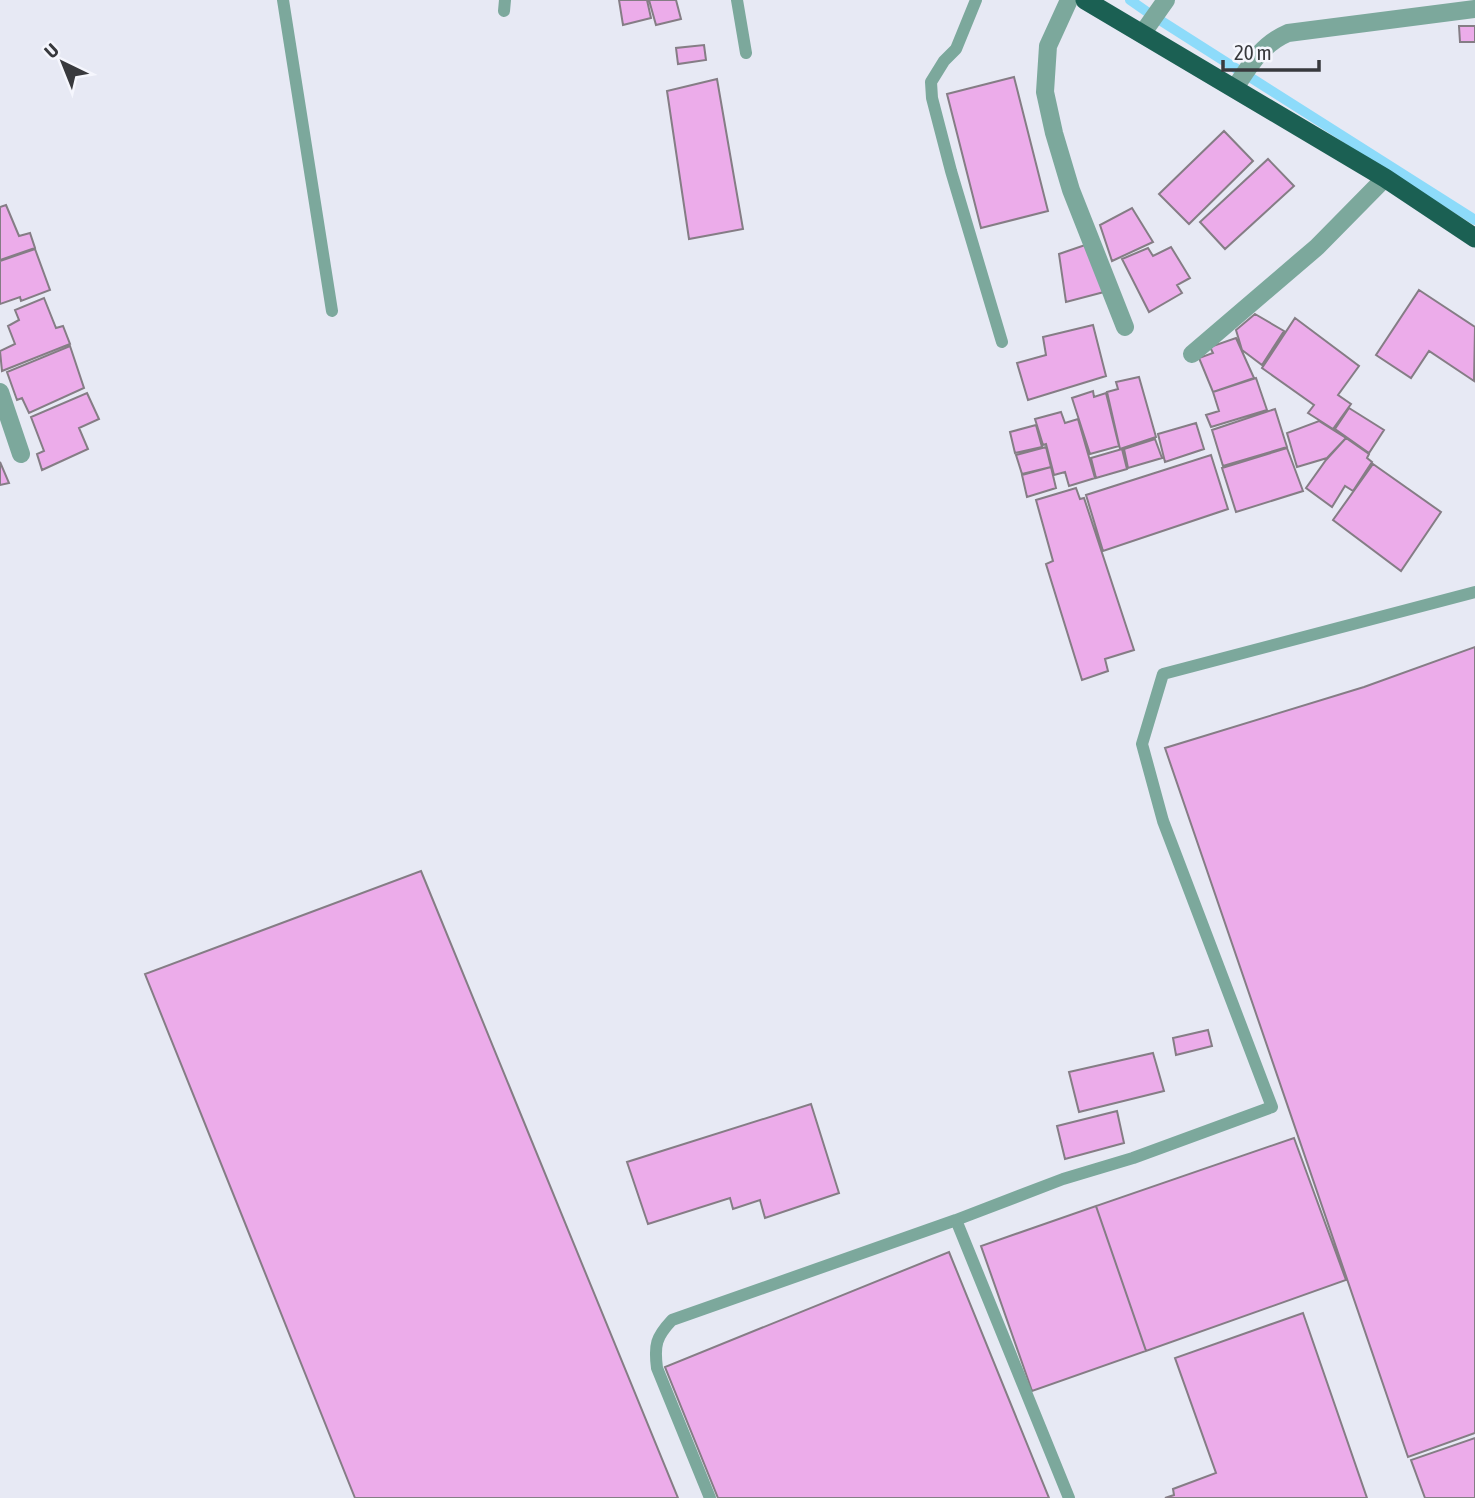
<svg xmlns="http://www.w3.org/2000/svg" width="1475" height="1498" font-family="'Asap Condensed',sans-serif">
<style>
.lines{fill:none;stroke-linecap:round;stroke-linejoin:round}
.stream{stroke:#8ddbfa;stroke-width:10}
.building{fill:#ecacea;stroke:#857d85;stroke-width:2}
.service{stroke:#7ca89c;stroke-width:12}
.minor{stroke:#7ca89c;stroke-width:18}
.trunk{stroke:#1b6053;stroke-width:19}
</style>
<rect width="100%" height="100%" fill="#e7e9f4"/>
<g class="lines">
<path class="stream" d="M1130,0L1153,16
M1155,17L1243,73
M1245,74L1475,220"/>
</g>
<path class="building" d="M619,0H647L651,18L623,25Z
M649,0H676L681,19L656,25Z
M1459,26H1475V42H1460Z
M704,45L706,60L678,64L676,48Z
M1014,77L1048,211L981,228L947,94Z
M717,79L743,229L689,239L667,91Z
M1224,131L1253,161L1189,224L1159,194Z
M1268,159L1294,186L1225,249L1200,222Z
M6,205L19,236L30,233L35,248L0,260V207Z
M1132,208L1153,242L1112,261L1100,225Z
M1088,244L1104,292L1066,302L1059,254Z
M1171,247L1190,278L1177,285L1182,293L1149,312L1122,259L1148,248L1153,256Z
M35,249L50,290L21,301L20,297L0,304V261Z
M1419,290L1475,327L1474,381L1429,351L1411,378L1376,355Z
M44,298L56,328L63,326L70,344L2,371L0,351L15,344L8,326L19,320L15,310Z
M1255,314L1284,331L1262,365L1242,350L1236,330Z
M1295,318L1359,366L1338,395L1351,404L1333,429L1308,413L1314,405L1262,368Z
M1093,325L1106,376L1028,400L1017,363L1046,355L1043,337Z
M1236,338L1254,378L1213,392L1199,358L1213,353L1210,347Z
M70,346L84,388L29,413L22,398L17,400L7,372Z
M1139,377L1156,437L1120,449L1107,392L1118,389L1116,382Z
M1256,378L1267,410L1211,427L1206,415L1219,411L1213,392Z
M1093,391L1094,397L1106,393L1119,446L1090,454L1072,398Z
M87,393L99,419L79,428L88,449L42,470L37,454L44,451L31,417Z
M1349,408L1384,430L1369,453L1335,429Z
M1275,409L1287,447L1223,466L1212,430Z
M1061,412L1065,423L1078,419L1095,478L1069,486L1065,472L1054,475L1046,444L1043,445L1035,419Z
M1319,421L1346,438L1327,458L1297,467L1287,433Z
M1196,423L1204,449L1165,462L1158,434Z
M1036,425L1042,447L1015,453L1010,432Z
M1346,438L1369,454L1367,458L1372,462L1353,491L1345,486L1332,507L1306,488L1326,460Z
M1155,439L1162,458L1128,468L1124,449Z
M1046,447L1051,467L1022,474L1016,455Z
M1287,448L1303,491L1236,512L1222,468Z
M1122,449L1127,469L1096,478L1091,458Z
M1211,455L1228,509L1103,551L1086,495Z
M0,462L9,483L0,485Z
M1373,464L1441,512L1401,571L1333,520Z
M1051,467L1056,488L1027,497L1022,475Z
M1076,488L1080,499L1084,498L1134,650L1105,659L1108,671L1082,680L1046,564L1053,561L1036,500Z
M1475,647V1433L1408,1457L1165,748L1364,687Z
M421,871L678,1498H355L145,974Z
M1208,1030L1212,1046L1176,1055L1173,1038Z
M1153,1053L1164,1091L1079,1112L1069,1072Z
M811,1104L839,1193L765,1218L760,1200L733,1209L730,1198L648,1224L627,1162Z
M1117,1111L1124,1143L1065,1159L1057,1126Z
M1294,1138L1346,1280L1146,1351L1096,1206Z
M1096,1206L1146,1351L1032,1391L981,1246Z
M949,1252L1049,1498H718L665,1367Z
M1303,1313L1367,1498H1165L1174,1495L1173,1489L1216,1473L1175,1358Z
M1475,1438V1498H1425L1411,1460Z"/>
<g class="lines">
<path class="service" d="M283,0L332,311
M737,0L746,53
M976,0L956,49L944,61L931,82L932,98L951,171L1002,342
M504,11L505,0
M956,1220L1069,1498
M710,1498L657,1368C654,1345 656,1337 672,1320L956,1220L1063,1179L1133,1158L1272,1107L1163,821L1142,744L1163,674L1475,592"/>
<path class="minor" d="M1069,0L1048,46L1045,92L1054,133L1071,190L1125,327
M1142,34L1166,0
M1235,88C1250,65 1262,44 1288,33L1475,9
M1192,354L1317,247L1385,178
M0,392L21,454"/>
<path class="trunk" d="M1085,0L1385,178L1475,238"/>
</g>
<g transform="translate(63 63) rotate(317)" stroke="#f5f6fd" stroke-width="5" paint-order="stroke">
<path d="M0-5L12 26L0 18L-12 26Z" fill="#38393d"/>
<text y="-10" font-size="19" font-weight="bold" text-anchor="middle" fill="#38393d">U</text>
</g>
<path d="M1223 60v10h96v-10" fill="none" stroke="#38393d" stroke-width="3.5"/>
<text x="1234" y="60" font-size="21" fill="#38393d" stroke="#f5f6fd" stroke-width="5" paint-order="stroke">20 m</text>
</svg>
